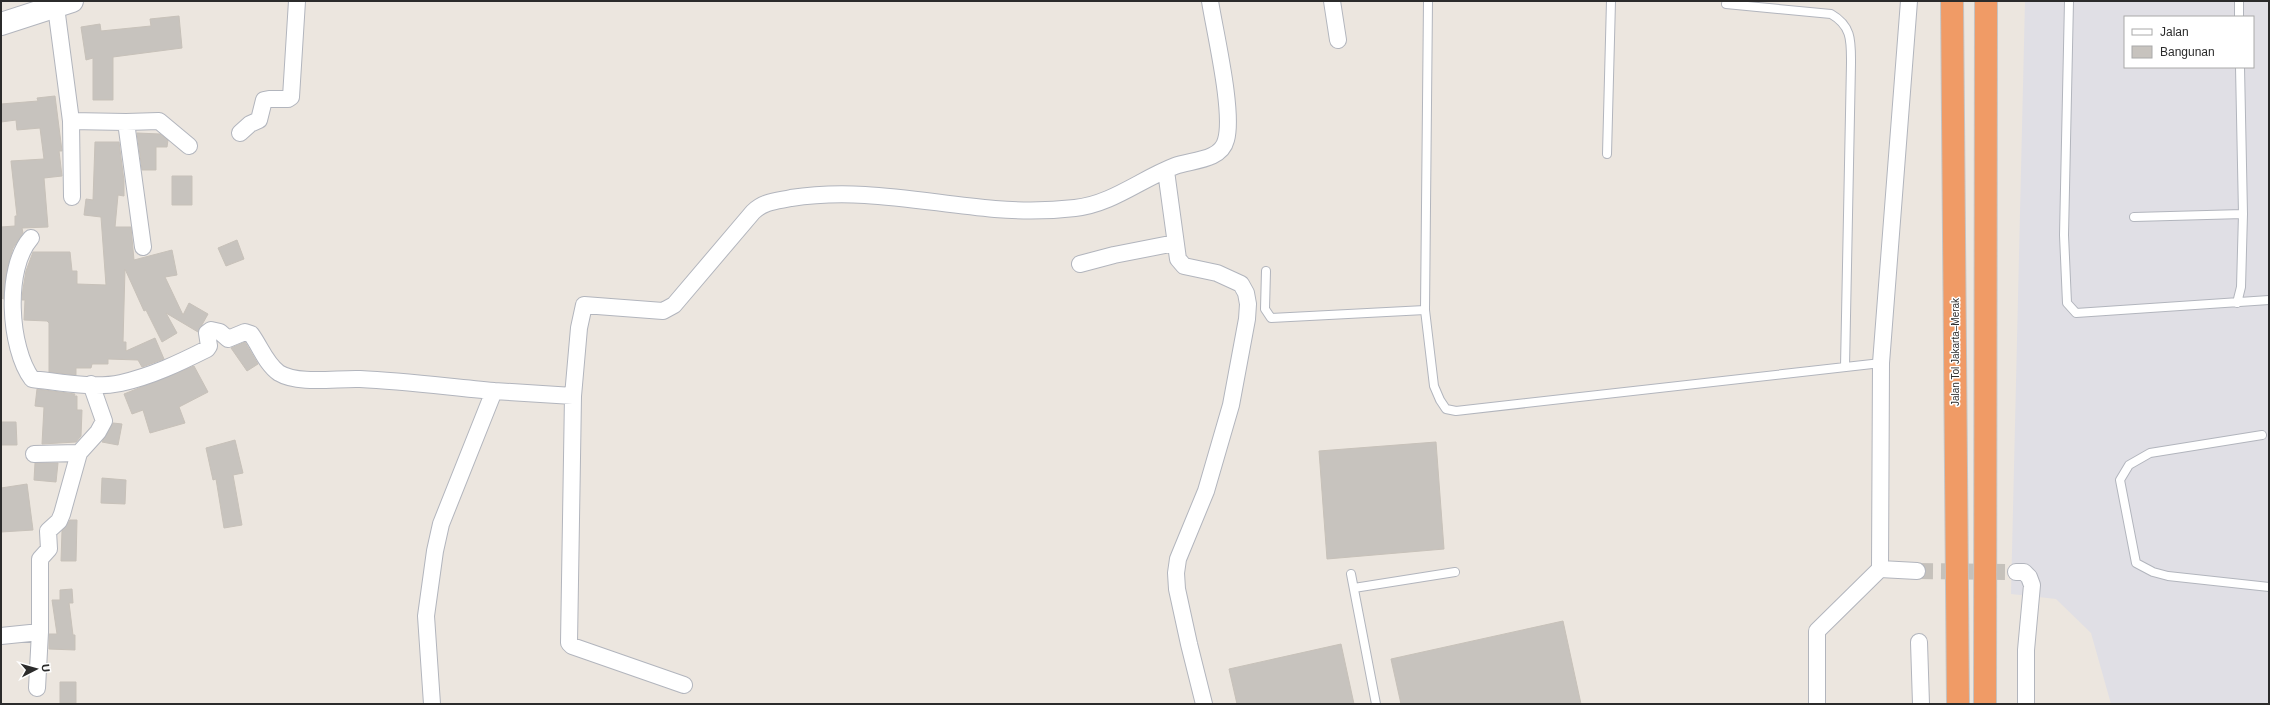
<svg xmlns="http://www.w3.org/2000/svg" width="2270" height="705" font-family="Arial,sans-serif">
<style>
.industrial{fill:#e0dfe5;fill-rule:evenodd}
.building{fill:#c7c3be;stroke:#c7c1b9}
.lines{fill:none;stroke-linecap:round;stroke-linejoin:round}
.street-tunnel{stroke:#c5c1bb;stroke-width:16;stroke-dasharray:16 8;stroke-linecap:butt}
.lane-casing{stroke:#b2b5bd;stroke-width:10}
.street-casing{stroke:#b2b5bd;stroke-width:18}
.secondary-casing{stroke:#b2b5bd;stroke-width:24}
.highway-casing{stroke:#c4c4c4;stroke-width:24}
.lane{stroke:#fff;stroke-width:8}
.street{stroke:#fff;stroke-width:16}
.secondary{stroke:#fff;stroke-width:22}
.highway{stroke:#f09b66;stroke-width:22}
.labels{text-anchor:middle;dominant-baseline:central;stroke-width:3;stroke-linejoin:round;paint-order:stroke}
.street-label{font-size:10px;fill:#2b2b2b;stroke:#fff}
</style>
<rect width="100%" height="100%" fill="#ece6df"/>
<path class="industrial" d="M2025,1H2269V704H2111L2091,633L2056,599L2011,594ZM2125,17H2253V67H2125Z"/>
<path class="building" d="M179,16L182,48L113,57V100H93V58L86,60L81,27L100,24L101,31L151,26L150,19Z
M55,96L62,151H59L62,176L44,178L48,227L22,228L23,233L13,248L8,265L4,299L1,298V227L15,226V216H17L11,161L44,159L40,128L17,130L16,120L1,122V104L38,101L37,98Z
M137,133L160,134L168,140L167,147H156V170H142Z
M95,142H119L124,181V196L118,195L115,227H131L134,260L172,250L177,275L165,277L183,315L189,303L208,314L198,332L166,313L177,333L162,342L146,310L144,311L125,269L123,342H126V351L155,338L164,359L142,367L138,360L108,359V364H92L91,368H76V375L49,372V323L47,321L24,320L25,300H22L23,289L26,271L33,252H70L72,271H77V284L106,285L101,217L84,215L86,199L93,200Z
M172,176H192V205H172Z
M237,240L244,259L226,266L218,248Z
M245,342L258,364L247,371L231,348Z
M194,366L208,392L179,407L185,423L150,433L143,410L132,414L124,394Z
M37,389L75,394L74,396H77V410H82L81,436L76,442L42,444L44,407L35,406Z
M1,422H16L17,445H1Z
M113,423L122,424L118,445L102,442Z
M235,440L243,473L233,475L242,525L224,528L216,479L213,480L206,448Z
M1436,442L1444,549L1327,559L1319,451Z
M35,463H58L56,482L34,480Z
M102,478L126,480L125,504L101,503Z
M27,484L33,530L1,532V488Z
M70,520H77L76,561H61L62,531Z
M72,589L73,603H69L73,635H75V650L49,649V634H57L52,600H60V590Z
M1563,621L1581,704H1401L1391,659Z
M1341,644L1354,704H1237L1229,669Z
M60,682H76V703H60Z"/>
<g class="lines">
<path class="street-tunnel" d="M1917,571L2016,572"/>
<g class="lane-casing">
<path id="lane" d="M1428,1L1425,310L1434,386L1440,400L1446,409L1456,411L1881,363
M2069,1L2064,235L2067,303L2076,313L2269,300
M2239,1V17
M1726,4L1831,14C1852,26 1851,41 1851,63L1845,367
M1607,154L1611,1
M2134,217L2243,214
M1266,271L1265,309L1271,318L1425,310
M2237,303L2241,287L2243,214L2240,67
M2262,435L2150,453L2129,465L2120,480L2136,563L2153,572L2168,576L2269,587
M1351,574L1376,704
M1354,588L1455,572"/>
</g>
<g class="street-casing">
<path id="street" d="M1332,1L1338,40
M56,7L71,121L72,197
M71,121L126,122L143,247
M126,122L159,121L189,146
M240,133L250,124L259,120L264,100L269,99H288L291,97L297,1
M1166,171L1178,259L1184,266L1217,273L1241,284L1246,293L1248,304L1247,319L1231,405L1206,491L1178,559L1176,573L1177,589L1189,644L1204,704
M31,238C4,268 9,348 32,379C60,382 93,389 121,383C152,376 179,363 207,349L209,346L207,333L211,330L220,332L228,339L245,332L251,334C260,346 266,364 279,373C299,385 337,378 360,379C405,381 449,387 494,391
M1080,264L1114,255L1175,243
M34,454L79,453
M1880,569L1917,571
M2016,572H2024L2029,577L2032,585L2026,650V704
M40,632V559L49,549L48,531L59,521L62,514L79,453L98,432L104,421L91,384
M1,636L40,632L37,688
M1919,642L1921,704
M684,685L572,646L569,643L573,396L579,328L584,305L663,311L674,305L753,212C764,201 777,201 791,198C861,187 925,203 995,209C1020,211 1049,211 1075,208C1112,204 1141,179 1175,166C1191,160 1221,161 1226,140C1234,112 1215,33 1210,1
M432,704L426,616L435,551L441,524L494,391L573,396
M1817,704V631L1880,569L1881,363L1909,1"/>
</g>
<g class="secondary-casing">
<path id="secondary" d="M1,24L72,1"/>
</g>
<g class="highway-casing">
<path id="highway" d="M1952,1L1958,704
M1985,704L1986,1"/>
</g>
<use href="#lane" class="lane"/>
<use href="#street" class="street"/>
<use href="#secondary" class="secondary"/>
<use href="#highway" class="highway"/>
</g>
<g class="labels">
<g class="street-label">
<text transform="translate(1955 352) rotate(-90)">Jalan Tol Jakarta–Merak</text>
</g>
</g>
<rect width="2270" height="705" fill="none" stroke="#2b2b2b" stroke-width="4"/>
<rect x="2124" y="16" width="130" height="52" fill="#ffffff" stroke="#aaaaaa"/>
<rect x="2132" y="29" width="20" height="6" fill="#ffffff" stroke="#aaaaaa"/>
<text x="2160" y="36" font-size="12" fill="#2b2b2b">Jalan</text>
<rect x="2132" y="46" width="20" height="12" fill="#c7c3be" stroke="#aaaaaa"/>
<text x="2160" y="56" font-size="12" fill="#2b2b2b">Bangunan</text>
<g transform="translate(36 669) rotate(84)" stroke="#ffffff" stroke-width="3" paint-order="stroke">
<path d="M0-3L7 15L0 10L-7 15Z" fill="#2b2b2b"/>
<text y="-6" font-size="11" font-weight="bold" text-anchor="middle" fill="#2b2b2b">U</text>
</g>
</svg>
